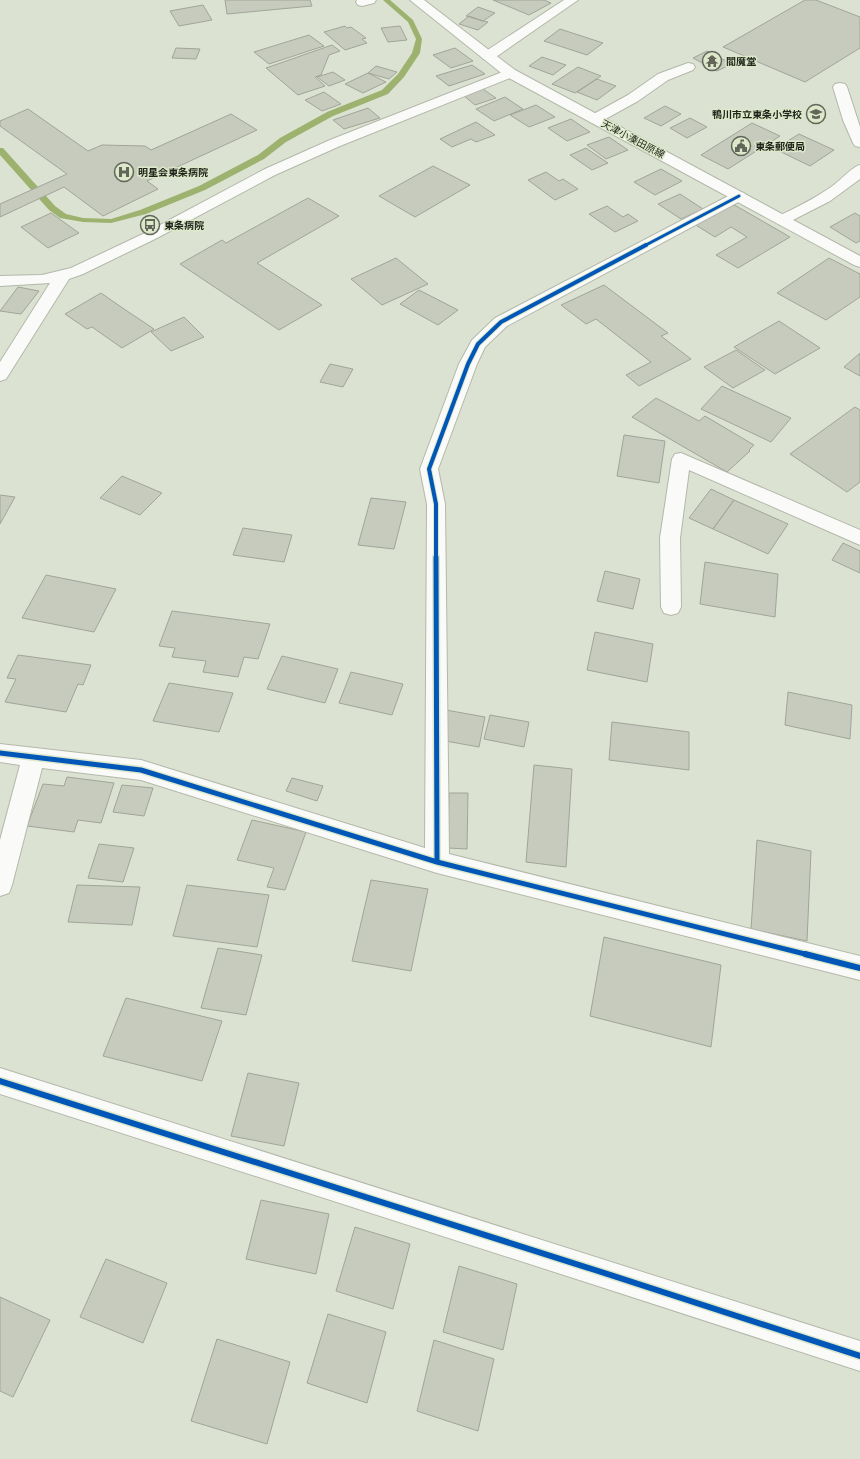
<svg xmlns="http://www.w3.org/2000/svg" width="860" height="1459" font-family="'DejaVu Sans','Noto Sans JP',sans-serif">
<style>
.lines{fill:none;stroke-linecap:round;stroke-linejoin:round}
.stream{fill:#9db26f;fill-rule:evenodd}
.building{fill:#c7cbbe;stroke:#a0a598}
.lane-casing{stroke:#b3b8ab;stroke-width:2}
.street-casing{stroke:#b3b8ab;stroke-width:2}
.secondary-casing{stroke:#b3b8ab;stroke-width:2}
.lane{fill:#fafbf8;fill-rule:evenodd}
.street{fill:#fafbf8;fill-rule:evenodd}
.secondary{fill:#fafbf8;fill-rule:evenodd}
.cycleway-far3-casing{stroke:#dde8cb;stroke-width:4.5}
.cycleway-far2-casing{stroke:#dde8cb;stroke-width:6}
.cycleway-far1-casing{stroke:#dde8cb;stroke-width:8}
.cycleway-casing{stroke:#dde8cb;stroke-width:9}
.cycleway-far3{stroke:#0057b8;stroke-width:3}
.cycleway-far2{stroke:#0057b8;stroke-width:4}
.cycleway-far1{stroke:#0057b8;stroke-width:5}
.cycleway{stroke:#0057b8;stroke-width:6}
.labels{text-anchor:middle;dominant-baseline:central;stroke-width:3;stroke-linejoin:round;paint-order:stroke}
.far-poi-label{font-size:10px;font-weight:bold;fill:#1f2319;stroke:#dde8cb;text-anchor:start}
.far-street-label{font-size:10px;fill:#1f2319;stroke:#dde8cb}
</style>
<rect width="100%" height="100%" fill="#dce2d1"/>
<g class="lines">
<path class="stream" d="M383,0H390L413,20L422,39L420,53L404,77L388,94L333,116L286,142L264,159L205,190L146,214L111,223L83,222L60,218L49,210L0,155V148H3L55,206L66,214L83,218L111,219L140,210L199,186L258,155L280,138L327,112L382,90L398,74L412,53L416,39L408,22Z"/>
</g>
<path class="building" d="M225,0H310L312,6L227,14Z
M493,0H544L551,3L529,15Z
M805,0H816L860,17V48L805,82L723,47Z
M203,5L212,20L179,26L170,11Z
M478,7L495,13L483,21L466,16Z
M469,16L483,21L488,22L478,30L459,24Z
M345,26L347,28L351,27L366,38L362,39L367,43L345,50L324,32Z
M400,26L407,40L388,42L381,28Z
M560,29L603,43L587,55L544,41Z
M309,35L324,46L269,64L254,52Z
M332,45L340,51L329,55L321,75L315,77L325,86L298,95L266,68Z
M176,48L200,49L196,59L172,58Z
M455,48L473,61L451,68L433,55Z
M707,51L732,64L717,71L693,58Z
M542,57L566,65L553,75L529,66Z
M472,65L485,74L449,86L436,76Z
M376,66L397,72L389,79L368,73Z
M578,67L601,76L575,93L552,84Z
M333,72L345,80L329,86L317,77Z
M368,73L386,82L363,93L345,84Z
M597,79L616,86L597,100L577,92Z
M483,89L496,98L475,105L463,95Z
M324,92L341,104L322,111L305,100Z
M505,97L523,109L494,121L476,109Z
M536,105L555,117L529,127L510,115Z
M665,106L681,114L661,126L644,118Z
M368,108L380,118L344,129L333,120Z
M28,109L88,151L102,145L145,146L151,150L231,114L257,130L147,181L158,189L103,216L64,187L0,217V204L67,174L0,126V121Z
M690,118L707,127L687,138L670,128Z
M571,119L590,132L567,141L548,128Z
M476,122L495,135L476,142L471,139L452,147L440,139Z
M752,123L780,136L728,169L701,155Z
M799,134L834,150L810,166L775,149Z
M609,137L628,150L606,159L587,145Z
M586,148L608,163L592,170L570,155Z
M433,166L470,185L415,217L379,196Z
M661,169L682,181L655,195L634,182Z
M546,172L559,181L563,179L578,189L555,200L528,180Z
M680,194L703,209L681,219L658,204Z
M308,198L339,216L257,263L322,305L279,330L180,264L222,240L226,243Z
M731,203L790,237L738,268L716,255L747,237L731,227L715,237L694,224Z
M607,206L623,217L628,214L638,221L615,232L589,214Z
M51,213L79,233L48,248L21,227Z
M855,213L860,216V241L856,243L830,227Z
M396,258L428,284L382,305L351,279Z
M829,258L860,274V297L826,320L777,293Z
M604,285L668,333L661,336L691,359L639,386L626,375L651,362L596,319L586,324L561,305Z
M18,287L39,291L21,314L0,311Z
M419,290L458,310L438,325L400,304Z
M101,293L124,309L154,329L122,348L92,327L87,329L65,314Z
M184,317L204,337L171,351L151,332Z
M779,321L820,348L775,374L734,347Z
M736,350L765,370L733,388L704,367Z
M860,353V376L844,367Z
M330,364L353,369L343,387L320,382Z
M722,386L791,418L771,442L701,409Z
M656,398L699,421L705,416L754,445L749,450L750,451L727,472L632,417Z
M855,407L860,410V482L847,492L790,454Z
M624,435L665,441L659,483L617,476Z
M122,476L162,493L140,515L100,498Z
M711,489L734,500L713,529L689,518Z
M0,495L15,497L0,524Z
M371,498L406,502L394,549L358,545Z
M734,500L788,524L768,554L713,529Z
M243,528L292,535L284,562L233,555Z
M843,543L860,551V573L832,560Z
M705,562L778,574L775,617L700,604Z
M605,571L640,579L633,609L597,601Z
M46,575L116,589L94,632L22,618Z
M172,611L270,624L258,659L244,657L238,677L203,672L206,661L172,657L175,648L159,646Z
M595,632L653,644L647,682L587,670Z
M18,655L91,665L83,685L78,684L66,712L5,702L16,679L7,678Z
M282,656L338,669L325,703L267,689Z
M351,672L403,684L392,715L339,703Z
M169,683L233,693L219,732L153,721Z
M788,692L852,705L850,739L785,725Z
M446,710L485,717L479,747L440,740Z
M490,715L529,722L524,747L484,739Z
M612,722L689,732V770L609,760Z
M534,765L572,769L566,867L526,862Z
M67,777L114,783L101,823L78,820L74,832L27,826L43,784L64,786Z
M292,778L323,786L317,801L286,791Z
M122,785L153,788L144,816L113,812Z
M449,793H468L467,849L448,848Z
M252,820L306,832L285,890L267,887L274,868L237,860Z
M757,840L811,851L807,941L751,929Z
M99,844L134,848L123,882L88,878Z
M371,880L428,889L411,971L352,961Z
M77,885L140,887L132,925L68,922Z
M187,885L269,895L257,947L173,936Z
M604,937L721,965L711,1047L590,1016Z
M218,948L262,955L246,1015L201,1008Z
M126,998L222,1021L202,1081L103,1056Z
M248,1073L299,1083L284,1146L231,1136Z
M261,1200L329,1214L316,1274L246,1259Z
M355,1227L410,1244L393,1309L336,1291Z
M106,1259L167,1283L143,1343L80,1317Z
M459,1266L517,1284L503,1350L443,1332Z
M0,1297L50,1320L13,1397L0,1391Z
M328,1314L386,1332L367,1403L307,1383Z
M217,1339L290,1362L267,1444L191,1421Z
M434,1340L494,1359L478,1431L417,1411Z"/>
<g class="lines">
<g class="lane-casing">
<path id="lane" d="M357,0H376L374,3L362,6L358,5L356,2Z
M688,63L693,64L695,67L693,70L668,80L638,101L600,122L595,123L590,122L588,119L590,116L628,95L658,74Z
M840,83L845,84L847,87L860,127V147L855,146L853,143L843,120L833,87L835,84Z
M860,165V179L830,201L787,223L782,225L777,223L774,220L777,217C795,208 814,199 831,187C839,182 853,166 860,165Z"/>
</g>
<g class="street-casing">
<path id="street" d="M564,0H578L493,59H483L482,56L483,53Z
M510,69L515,70L517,73L515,76L340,146L275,175L155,239L83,274L69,279L6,379L0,381V362L50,283L0,286V276L42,275L71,268L145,233L265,169L330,140Z
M739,192L744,193L746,196L744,199L507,326L485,347L477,364L438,469L445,504L449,854L860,956V980L437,873L141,780L42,768L12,885L9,893L0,896V840L20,765L0,762V744L141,760L425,848L427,504L420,469L459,364L472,340L495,318L734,193Z
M681,453L860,530V545L689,470L680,538L681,607L678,613L671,615L664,613L661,607L660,538L672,459L675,454Z
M0,1068L860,1341V1371L595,1285L0,1094Z"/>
</g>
<g class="secondary-casing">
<path id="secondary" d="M410,0H424L515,70L860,256V267L854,265L505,76Z"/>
</g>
<use href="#lane" class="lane"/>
<use href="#street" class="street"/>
<use href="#secondary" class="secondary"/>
<g class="cycleway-far3-casing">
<path id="cycleway-far3" d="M644,246L739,196"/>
</g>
<g class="cycleway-far2-casing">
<path id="cycleway-far2" d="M436,558V504L429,469L468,364L478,344L501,322L646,245"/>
</g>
<g class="cycleway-far1-casing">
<path id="cycleway-far1" d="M436,557L437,862
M0,753L141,770L437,862L809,955"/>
</g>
<g class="cycleway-casing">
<path id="cycleway" d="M805,954L860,968
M0,1081L595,1270L860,1356"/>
</g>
<use href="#cycleway-far3" class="cycleway-far3"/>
<use href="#cycleway-far2" class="cycleway-far2"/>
<use href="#cycleway-far1" class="cycleway-far1"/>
<use href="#cycleway" class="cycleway"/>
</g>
<defs>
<g id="temple-ring" transform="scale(1)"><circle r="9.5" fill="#dde8cb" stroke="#616659" stroke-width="1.5"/><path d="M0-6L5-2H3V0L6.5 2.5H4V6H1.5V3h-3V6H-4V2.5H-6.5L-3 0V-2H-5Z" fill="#616659"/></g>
<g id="school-ring" transform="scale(1)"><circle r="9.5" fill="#dde8cb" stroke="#616659" stroke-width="1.5"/><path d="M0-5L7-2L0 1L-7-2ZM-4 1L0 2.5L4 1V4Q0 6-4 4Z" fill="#616659"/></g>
<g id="civic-ring" transform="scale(1)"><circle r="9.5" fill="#dde8cb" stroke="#616659" stroke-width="1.5"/><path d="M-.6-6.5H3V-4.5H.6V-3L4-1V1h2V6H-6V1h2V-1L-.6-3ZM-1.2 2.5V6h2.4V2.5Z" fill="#616659"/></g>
<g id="hospital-ring" transform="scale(1)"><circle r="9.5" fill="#dde8cb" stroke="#616659" stroke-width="1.5"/><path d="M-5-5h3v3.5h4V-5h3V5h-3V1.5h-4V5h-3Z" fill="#616659"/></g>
<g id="bus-ring" transform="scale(1)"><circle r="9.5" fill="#dde8cb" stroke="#616659" stroke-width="1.5"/><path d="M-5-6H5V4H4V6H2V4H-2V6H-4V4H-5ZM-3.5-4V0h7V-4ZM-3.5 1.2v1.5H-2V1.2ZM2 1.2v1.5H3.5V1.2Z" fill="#616659"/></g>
</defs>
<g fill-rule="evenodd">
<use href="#temple-ring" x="712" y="61"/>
<use href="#school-ring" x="816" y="114"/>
<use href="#civic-ring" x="741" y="146"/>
<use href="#hospital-ring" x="124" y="172"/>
<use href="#bus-ring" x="150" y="225"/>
</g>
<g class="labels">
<g class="far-poi-label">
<text x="726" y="61">閻魔堂</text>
<text x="802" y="114" text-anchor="end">鴨川市立東条小学校</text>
<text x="755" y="146">東条郵便局</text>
<text x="138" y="172">明星会東条病院</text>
<text x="164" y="225">東条病院</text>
</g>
<g class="far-street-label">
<text transform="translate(633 139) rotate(28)">天津小湊田原線</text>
</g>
</g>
</svg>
